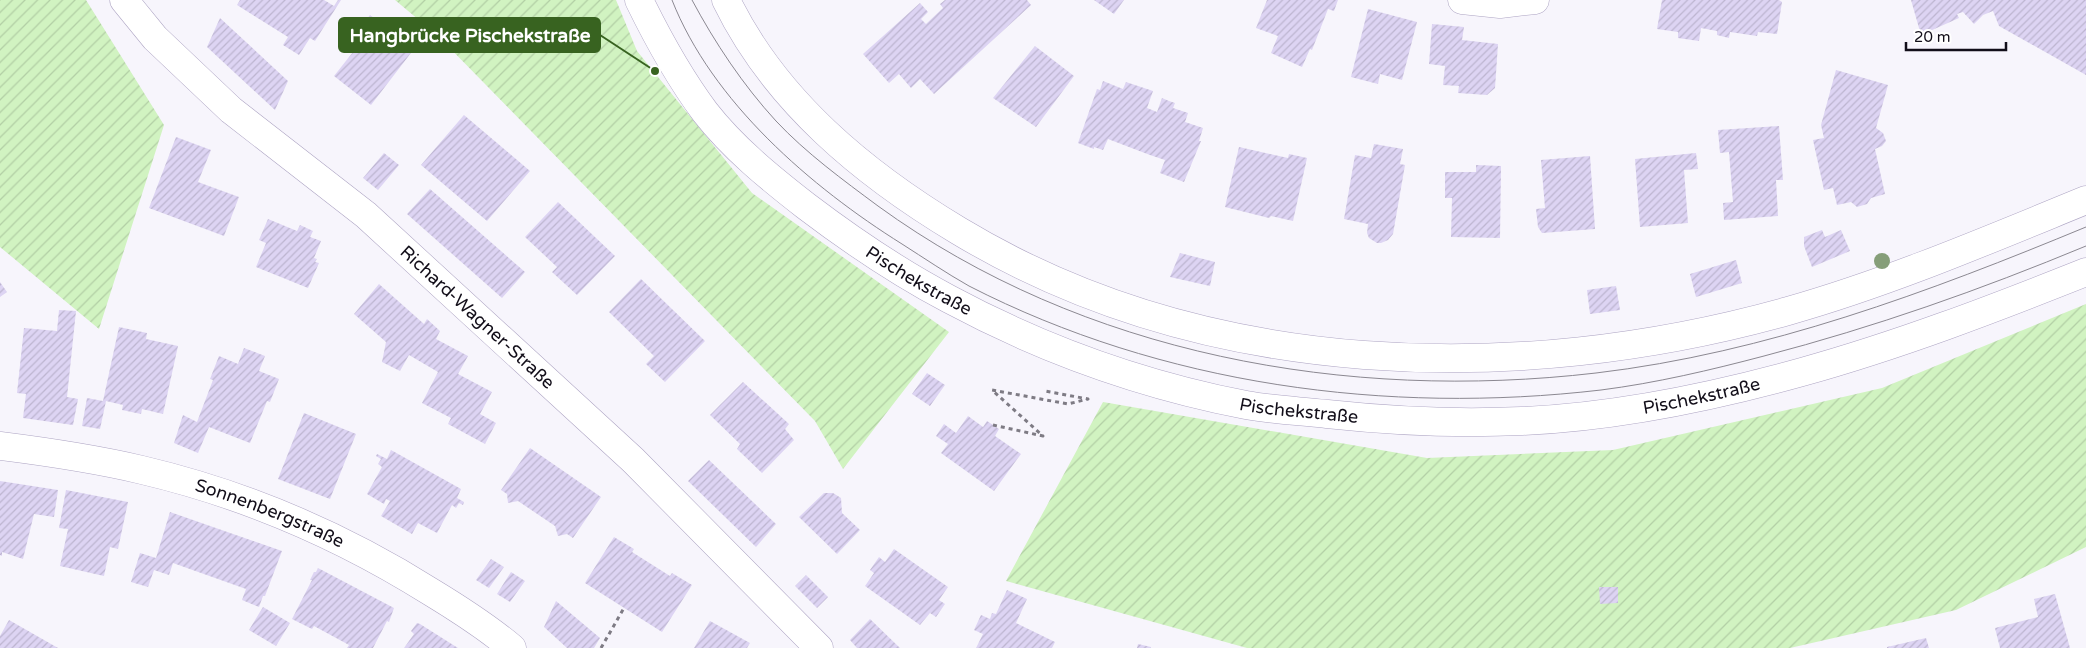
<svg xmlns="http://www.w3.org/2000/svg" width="2086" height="648" font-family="'Varela Round',sans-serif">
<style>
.garden{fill:url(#garden-furrows)}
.building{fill:url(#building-hatch)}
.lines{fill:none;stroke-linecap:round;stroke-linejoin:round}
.minor-casing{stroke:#ada4c3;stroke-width:29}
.tertiary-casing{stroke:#ada4c3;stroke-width:29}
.secondary-casing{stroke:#ada4c3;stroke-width:29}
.path{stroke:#7e7b84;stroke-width:3;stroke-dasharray:4 4;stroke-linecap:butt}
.minor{stroke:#fff;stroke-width:28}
.tertiary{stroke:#fff;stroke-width:28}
.secondary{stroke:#fff;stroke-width:28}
.tram{stroke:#8b8891;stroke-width:1}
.tree{fill:#869e79}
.labels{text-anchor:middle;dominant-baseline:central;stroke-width:5;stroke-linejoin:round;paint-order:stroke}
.street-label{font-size:18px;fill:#120e19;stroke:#fff}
.leader{fill:none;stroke:#386320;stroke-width:2}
.callout-dot{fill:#386320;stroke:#fff;stroke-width:2}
.callout{fill:#386320;stroke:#386320;stroke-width:2}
.callout-label{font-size:19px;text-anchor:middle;font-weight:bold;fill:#fff}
</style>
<defs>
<pattern id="garden-furrows" width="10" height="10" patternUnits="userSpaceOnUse" patternTransform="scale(1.25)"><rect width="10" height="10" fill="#d1f3c1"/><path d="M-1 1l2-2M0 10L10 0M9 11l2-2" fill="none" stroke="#b2cfa5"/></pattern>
<pattern id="building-hatch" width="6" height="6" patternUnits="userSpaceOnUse" patternTransform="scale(1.25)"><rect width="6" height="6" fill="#ddd4f3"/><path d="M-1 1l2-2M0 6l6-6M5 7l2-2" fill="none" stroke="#bdb5d0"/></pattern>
</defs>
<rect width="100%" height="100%" fill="#f7f5fc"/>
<path class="garden" d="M0,0H86L164,125L99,329L0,247Z
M395,0H616L637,51L752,193L949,332L843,469L815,421L438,36Z
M2086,304V547L1956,610L1790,648H1247L1006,581L1103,402L1427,458L1613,450L1882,388Z"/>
<path class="building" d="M240,0H324L334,6L338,0H341L315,41L310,38L299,55L283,45L288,37L237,5Z
M945,0H1027L1031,5L934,94L920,79L911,88L899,74L889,83L863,54L920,3L928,12L921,19L926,24L943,8L940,4Z
M1094,0H1124L1114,14Z
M1267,0H1338L1334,11L1328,9L1312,50L1310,49L1302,67L1271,53L1278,36L1256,28Z
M1662,0H1779L1782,2L1777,34L1758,32L1757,36L1730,32L1729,38L1717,35V31L1701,28L1699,41L1678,38V32L1657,29Z
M1911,0H2086V75L1999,26L1993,11L1983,15L1974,24L1963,12L1957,14L1959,18L1921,35Z
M1368,9L1417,22L1402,80L1380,74L1378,84L1351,77Z
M370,15L414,49L371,105L334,76L353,52L346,46Z
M220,18L288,81L275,110L207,47Z
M1432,24L1464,27L1462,40L1498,44L1495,88L1487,95L1458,93L1459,86L1443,85L1445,66L1429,64Z
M1035,46L1074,76L1036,127L993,98Z
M1836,70L1888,85L1876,128L1883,133L1886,141L1882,146L1875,149L1885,194L1871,198L1867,204L1857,207L1851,202L1837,205L1833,188L1824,190L1813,140L1824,138L1821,125Z
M1103,81L1123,89L1126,82L1153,91L1147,108L1157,112L1162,98L1169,101L1175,103L1173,108L1188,113L1185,122L1203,128L1199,141H1201L1184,182L1160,173L1165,160L1150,155L1108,139L1103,150L1094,147V149L1078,143L1097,89L1100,90Z
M464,115L530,171L487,221L421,165Z
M1779,126L1783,180H1776L1778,216L1724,220L1723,203L1733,202L1729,152L1720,153L1718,130Z
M176,137L211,150L198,182L239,197L224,236L149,208Z
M1374,144L1403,149L1400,164L1405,165L1393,234L1388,240L1381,243H1377L1369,238L1367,233L1368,224L1344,219L1355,155L1371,158Z
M1239,147L1288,158L1289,154L1307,158L1293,221L1271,216L1269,218L1225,207Z
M384,153L399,165L378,190L363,178Z
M1696,153L1698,169L1684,170L1688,223L1640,227L1635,159Z
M1590,156L1595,229L1542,233L1538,227L1536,209L1545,208L1541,160Z
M1476,165L1501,166L1500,238L1451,237L1452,198H1445V172H1476Z
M430,189L525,272L502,298L407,214Z
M558,202L615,256L577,295L552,272L557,267L525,237Z
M268,219L297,231L300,225L313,231L310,237L321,241L314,258L317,259L315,262L319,263L308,288L256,267L266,243L259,240Z
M1822,230L1825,237L1841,230L1850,251L1812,267L1804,246V237Z
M1180,253L1215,262L1210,286L1170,277Z
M1736,260L1742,283L1696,297L1690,274Z
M641,279L705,341L665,382L646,364L654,356L609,312Z
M0,282L7,292L0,297Z
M379,284L424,324L427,319L440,331L436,339L468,356L458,374L492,392L480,414L496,423L485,444L448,424L451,418L422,403L438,372L409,355L400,371L382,362L386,342L354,314Z
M1616,286L1620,310L1590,314L1587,290Z
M59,310L76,311L67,397L78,399L73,425L23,418L26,394L17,393L24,328L57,331Z
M119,327L147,333L146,339L178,346L163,414L142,409L141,414L122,410L123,405L106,401L100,429L82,426L87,398L103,401Z
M244,348L265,356L259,371L279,379L270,402L267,401L250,443L209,427L198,453L174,443L183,415L197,422L213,380L210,379L219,356L238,364Z
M927,373L945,385L930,406L912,394Z
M743,382L789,424L785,429L794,440L762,473L737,449L740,444L710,415Z
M304,413L356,434L330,499L278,479Z
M968,416L983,427L987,421L999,429L995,436L1021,454L994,491L941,453L948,444L936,436L944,424L956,433Z
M530,448L601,497L573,538L567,534L558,536L555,526L518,501L508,503L507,494L501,490Z
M391,450L461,489L457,498L464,502L463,505L459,503L456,508L452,505L437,533L418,523L412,534L381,516L390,501L386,499L384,504L367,494L382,467L378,464L381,459L376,456L377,454L387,459Z
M709,460L776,524L756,547L688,481Z
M0,481L58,490L54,517L34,514L23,559L2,552V556L0,555Z
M66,490L128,502L118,549L110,547L104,576L60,566L68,529L59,528Z
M824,493H833L841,498L842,513L860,530L837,554L799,517Z
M170,512L282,551L265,596H263L259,607L242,600L246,589L173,563L169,575L154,570L148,587L131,582L140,553L156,558Z
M614,537L634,549L632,552L670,576L672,573L692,585L662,632L585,583Z
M894,549L948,587L939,600L945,604L936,617L930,613L920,625L865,586L874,573L870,570L879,557L885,562Z
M491,559L504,567L489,588L476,580Z
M318,568L394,608L389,622L387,621L373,648H347L349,645L314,626L312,629L292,619L312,580H310L314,572H316Z
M511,572L525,581L510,602L497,594Z
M806,575L828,597L817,608L795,586Z
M1599,587H1618V603L1600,604Z
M1007,590L1027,599L1016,623L1055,642L1052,648H976L983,634L974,630L981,615L990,619L992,613L996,614Z
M2055,594L2070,648H2000L1995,628L2038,617L2034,599Z
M556,601L600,638L594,648H567L544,627Z
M263,607L290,623L276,646L249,630Z
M870,619L900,648H857L850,640Z
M9,620L58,648H0V636Z
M710,621L750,643L747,648H694Z
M417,623L420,624L458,648H404L414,634L411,631Z
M1926,638L1929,648H1887V647Z
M1138,644L1151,647V648H1137Z"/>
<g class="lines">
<g class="minor-casing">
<path id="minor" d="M1462,0L1500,4L1535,0"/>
</g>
<g class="tertiary-casing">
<g id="tertiary">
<path id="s1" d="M124,0L155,38L231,110L366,215L633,460L819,648"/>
<path id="s2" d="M0,446C48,452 95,459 142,470C244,494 342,536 431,592C459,609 487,627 512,648"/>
</g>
</g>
<g class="secondary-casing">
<g id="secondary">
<path id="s3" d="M639,0C658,39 679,77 705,112C733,148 770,178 806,206C852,241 898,272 949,299C1042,349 1143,385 1246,405C1273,410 1301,411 1327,414C1392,421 1457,424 1522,421C1616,417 1712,397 1802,372C1899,345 1993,309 2086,272"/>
<path d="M726,0C775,101 864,174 959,231C1205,379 1517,387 1788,311C1890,282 1988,240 2086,200"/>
</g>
</g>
<path class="path" d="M993,425L1043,436L992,390L1068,404L1088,399L1045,391
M601,648L624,608"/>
<use href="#minor" class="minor"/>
<use href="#tertiary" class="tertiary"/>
<use href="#secondary" class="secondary"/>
<path class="tram" d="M672,0C712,102 811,187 902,244C924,258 946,273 969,286C1162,385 1387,415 1601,390C1656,383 1711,370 1764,356C1875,327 1980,290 2086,246
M692,0C715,43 743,85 776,121C806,153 843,180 878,206C1083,355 1347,402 1596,373C1766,353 1929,292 2086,227"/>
</g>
<circle class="tree" cx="1882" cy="261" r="8"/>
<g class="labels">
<g class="street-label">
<text stroke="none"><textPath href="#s3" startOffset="404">Pischekstraße</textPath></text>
<text stroke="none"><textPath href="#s1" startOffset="476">Richard-Wagner-Straße</textPath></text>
<text stroke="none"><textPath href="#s3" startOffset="1214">Pischekstraße</textPath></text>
<text stroke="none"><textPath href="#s3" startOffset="809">Pischekstraße</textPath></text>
<text stroke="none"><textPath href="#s2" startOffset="279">Sonnenbergstraße</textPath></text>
</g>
</g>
<path class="leader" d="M655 71L600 35"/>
<circle class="callout-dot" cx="655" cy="71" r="5"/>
<rect class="callout" x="339" y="18" width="261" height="34" rx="5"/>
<g class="callout-label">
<text x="470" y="42">Hangbrücke Pischekstraße</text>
</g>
<path d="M1906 42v8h100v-8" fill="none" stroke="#120e19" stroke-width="2.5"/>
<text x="1914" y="42" font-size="15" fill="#120e19" stroke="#ffffff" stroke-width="4" paint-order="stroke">20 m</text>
</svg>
